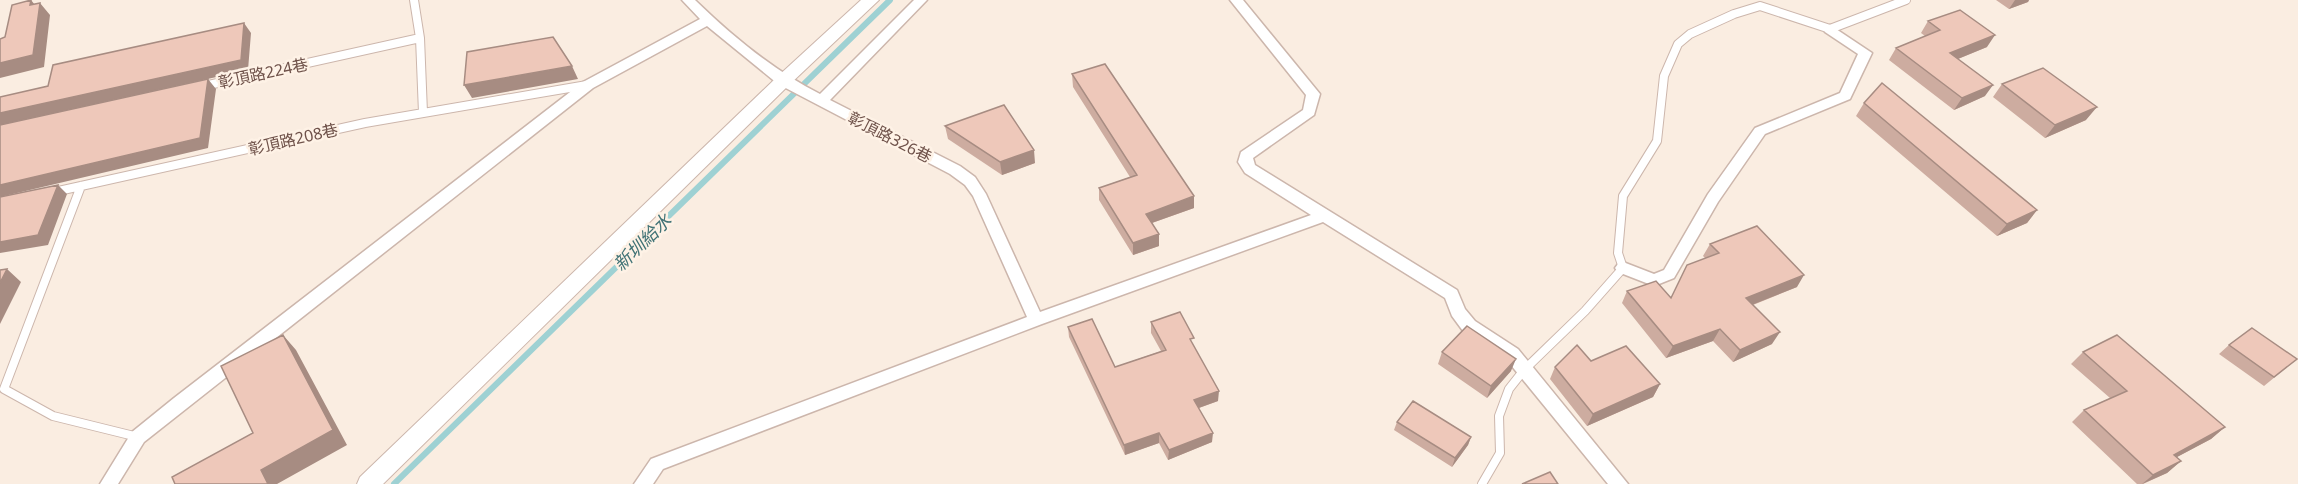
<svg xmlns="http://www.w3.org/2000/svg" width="2298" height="484" font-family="'Noto Sans','Noto Sans TC',sans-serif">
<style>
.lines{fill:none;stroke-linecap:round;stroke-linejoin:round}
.stream{stroke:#9ed1d3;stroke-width:6}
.service-casing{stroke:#ccb6ac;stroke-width:10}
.minor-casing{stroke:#ccb6ac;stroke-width:3}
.tertiary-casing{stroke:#ccb6ac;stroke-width:2}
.service{stroke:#fff;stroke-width:8}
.minor{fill:#fff;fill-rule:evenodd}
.tertiary{fill:#fff;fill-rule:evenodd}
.wall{fill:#cdaca0}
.shaded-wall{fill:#a78c82}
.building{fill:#eec8ba;stroke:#a78c82;stroke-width:1.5}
.labels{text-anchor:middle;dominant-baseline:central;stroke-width:5;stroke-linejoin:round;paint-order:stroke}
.street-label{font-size:16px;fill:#6f524a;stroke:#fef2e6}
.water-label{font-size:18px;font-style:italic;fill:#407275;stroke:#fef2e6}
</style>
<rect width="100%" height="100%" fill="#faede1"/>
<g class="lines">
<path class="stream" d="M394,484L890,0"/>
<g class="service-casing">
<path id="service" d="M414,0L420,38L423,113
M204,86L420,38
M81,186L4,389L53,416L138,437
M54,192L365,123L587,85
M1482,484L1500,453L1499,416L1509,389L1524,370L1585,311L1623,268L1618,253L1623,196L1657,141L1664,76L1678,44L1690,34L1734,14L1760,6L1830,29L1906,0"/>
</g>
<g class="minor-casing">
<path id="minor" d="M682,0H695C732,36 774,71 820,94L914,0H927L830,100L960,166L975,177L986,194L1040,312L1311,215L1245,173L1238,162L1241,152L1303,110L1306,95L1230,0H1243L1320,94L1314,115L1253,158L1255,165L1457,290L1465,309L1475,321L1518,349L1628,484H1608L1506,359L1463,331L1452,316L1445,298L1323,222L1042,324L663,469L653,484H634L651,459L1027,317L973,196L965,185L950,174L778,84L707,26L593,88L144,442L118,484H100L132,432L174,398L583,82L700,19Z
M1830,25L1872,53L1850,99L1765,134L1718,202L1674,278L1654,286L1618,272L1615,268L1618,264L1623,262L1654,274L1664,270L1708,194L1755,128L1840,93L1858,54L1825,32L1824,29Z"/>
</g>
<g class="tertiary-casing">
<path id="tertiary" d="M861,0H879L789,85L383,484H357L360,477L777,77Z"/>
</g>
<use href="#service" class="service"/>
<use href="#minor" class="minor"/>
<use href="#tertiary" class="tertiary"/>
</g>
<path class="wall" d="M1996,0H2029L2028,2L2009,9Z
M1928,21L1987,47L1958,59L1985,96L1954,110L1889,60L1896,48L1925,36L1921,33Z
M1072,74L1194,208L1152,223L1159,234V246L1133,255L1099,200V188L1130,177L1073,87Z
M2002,84L2086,120L2045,138L1993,97Z
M1864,103L2037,210L2027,223L1997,236L1856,116Z
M945,126L1035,163L1002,175L948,139Z
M1710,244L1797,287L1753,305L1772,344L1733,362L1713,341L1666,358L1622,303L1627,291L1671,297L1705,258L1703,256Z
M1151,322L1194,346L1218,401L1199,408L1212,442L1168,460L1159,443L1125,455L1069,337L1068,327L1115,367L1161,351L1151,333Z
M2229,345L2297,359L2264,386L2219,354Z
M1442,352L1511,371L1487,398L1438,364Z
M2083,352L2225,427L2211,439L2177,457L2181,461L2167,473L2143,484H2137L2072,422L2084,410L2110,398L2071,364Z
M1591,361L1660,384L1653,397L1587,426L1550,379L1555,367Z
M1397,422L1471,437L1468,445L1452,467L1394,430Z"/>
<path class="shaded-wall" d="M31,0L39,10L40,3L50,15L44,67L0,78V63L30,5Z
M2015,0H2029L2028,2L2009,9Z
M244,23L251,33L248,70L0,125V113Z
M1995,35L1987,47L1943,65L1950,53Z
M572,66L578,79L472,98L464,85Z
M208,79L216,89L208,148L0,197V185Z
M1993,85L1985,96L1954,110L1962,98Z
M2097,107L2086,120L2045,138L2055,125Z
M1034,150L1035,163L1002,175L1000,162Z
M58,185L67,194L48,245L0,253V242Z
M1194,196V208L1146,225V214Z
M2037,210L2027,223L1997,236L2007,224Z
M1159,234V246L1133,255V243Z
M7,269L21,282L0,324V283Z
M1804,275L1797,287L1739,310L1746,298Z
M1720,329L1713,341L1666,358L1673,346Z
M1780,332L1772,344L1733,362L1740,350Z
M283,335L296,350L347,445L277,484H268L261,470Z
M1516,359L1511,371L1487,398L1491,386Z
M1660,384L1653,397L1587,426L1593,414Z
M1219,391L1218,401L1193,410L1194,400Z
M2225,427L2211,439L2160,466L2174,455Z
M1159,433V443L1125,455L1124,445Z
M1213,433L1212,442L1168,460L1169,450Z
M1471,437L1468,445L1452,467L1455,458Z
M2181,461L2167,473L2142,484L2153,475Z"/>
<path class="building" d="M31,0L30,5L40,3L33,55L0,63V39L5,37L12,5Z
M1960,10L1995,35L1950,53L1993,85L1962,98L1896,48L1940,30L1928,21Z
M244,23L241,60L0,113V97L48,86L53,65Z
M553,37L572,66L464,85L467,52Z
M1105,64L1194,196L1146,214L1159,234L1133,243L1099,188L1137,175L1072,74Z
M2043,68L2097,107L2055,125L2002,84Z
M208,79L200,138L0,185V125Z
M1882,83L2037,210L2007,224L1864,103Z
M1004,105L1034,150L1000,162L945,126Z
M58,185L38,235L0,242V197Z
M1757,226L1804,275L1746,298L1780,332L1740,350L1720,329L1673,346L1627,291L1656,281L1671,298L1687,265L1719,253L1710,244Z
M7,269L0,283V270Z
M1180,312L1194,338L1190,339L1219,391L1194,400L1213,433L1169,450L1159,433L1124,445L1068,327L1092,319L1115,367L1166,350L1151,322Z
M1467,326L1516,359L1491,386L1442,352Z
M2252,328L2297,359L2274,377L2229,345Z
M283,335L333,430L261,470L268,484H175L172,477L253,433L221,366Z
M2117,335L2225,427L2174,455L2181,461L2153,475L2084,410L2127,391L2083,352Z
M1577,345L1591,361L1626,346L1660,384L1593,414L1555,367Z
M1413,401L1471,437L1455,458L1397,422Z
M1550,472L1558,484H1522Z"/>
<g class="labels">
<g class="street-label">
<text transform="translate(263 73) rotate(-12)">彰頂路224巷</text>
<text transform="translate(890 137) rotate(27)">彰頂路326巷</text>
<text transform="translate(293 139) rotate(-13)">彰頂路208巷</text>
</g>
<g class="water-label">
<text transform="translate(642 242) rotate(-44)">新圳給水</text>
</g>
</g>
</svg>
